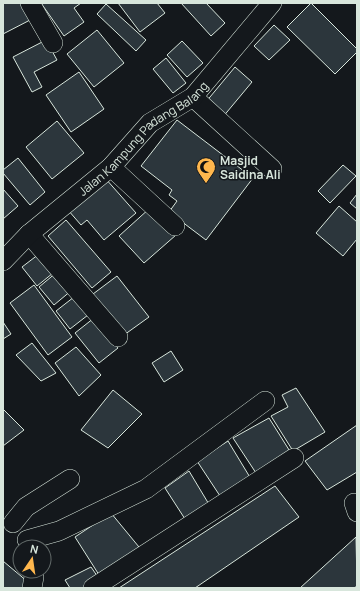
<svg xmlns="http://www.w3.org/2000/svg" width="360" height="591" font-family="Manrope,sans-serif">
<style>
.building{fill:#2c363c;stroke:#d8e6dc}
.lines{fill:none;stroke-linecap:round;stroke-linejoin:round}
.minor-casing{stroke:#d8e6dc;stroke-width:20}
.minor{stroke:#14181c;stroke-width:19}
.labels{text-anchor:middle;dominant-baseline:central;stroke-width:3;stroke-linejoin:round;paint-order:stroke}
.street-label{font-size:12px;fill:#d8e6dc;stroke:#14181c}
.poi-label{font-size:12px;font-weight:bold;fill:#d8e6dc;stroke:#14181c;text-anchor:start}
</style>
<rect width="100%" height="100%" fill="#14181c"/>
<path class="building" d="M3,3H23L32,19L3,34Z
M41,3H81L74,8L84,22L64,36Z
M118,3H157L165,13L140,32Z
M181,3H206L225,23L211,36Z
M311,3L357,49V52L335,74L287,27Z
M106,4L146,40L136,51L97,14Z
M274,25L290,40L269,60L254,46Z
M97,30L124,63L94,87L67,54Z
M46,40L57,60L34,72L42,87L32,92L13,57Z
M182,41L203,63L187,77L167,55Z
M166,58L186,83L173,93L153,69Z
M235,67L252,82L222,118L205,103Z
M79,72L104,109L71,132L46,95Z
M177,120L253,178L206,240L169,212L177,201L169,195L172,190L141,166Z
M57,121L84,153L52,179L26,147Z
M18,158L45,192L30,205L3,173V170Z
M343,165L356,176L330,203L318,191Z
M105,178L136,213L104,240L87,220L81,225L68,210Z
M3,189L18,206L3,219Z
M357,194V209L350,203Z
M339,206L357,222V239L343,256L316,233Z
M150,208L176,235L144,263L119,236Z
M66,220L111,272L92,288L48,236Z
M39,254L53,273L37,286L22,267Z
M57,272L72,290L54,305L39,287Z
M117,276L149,317L124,335L93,294Z
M34,285L72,337L48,355L10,303Z
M74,297L88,315L70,329L56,311Z
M94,318L118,348L99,363L75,333Z
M3,322L11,334L3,339Z
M32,343L56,373L41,381L16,355Z
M76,347L101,375L79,396L55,363Z
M171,351L183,370L164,382L152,363Z
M296,388L325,432L293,451L271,416L288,407L282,395Z
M113,390L142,414L108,448L81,430Z
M3,409L24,430L3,446Z
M269,418L291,453L256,473L233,438Z
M357,425V472L327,490L305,461Z
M228,441L251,479L222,499L197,461Z
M189,471L210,506L185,519L165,488Z
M275,486L299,517L195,588H119Z
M111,513L139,547L101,578L75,537Z
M356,537L357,585L355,588H300Z
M3,561L28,582L24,588H3Z
M91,567L100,580L88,588H70L65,580Z"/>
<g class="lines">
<g class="minor-casing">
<g id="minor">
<path d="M30,3L53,43"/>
<path d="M193,97L272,169"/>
<path d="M111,167L175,226"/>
<path d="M29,234L118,337"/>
<path id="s1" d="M3,261L29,234L111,167L150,123L193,97L272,3"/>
<path d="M354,503L357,512"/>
<path d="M13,523L26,507L70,479"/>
<path d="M27,540L59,531L146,489L265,401"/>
<path d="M32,588L34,577L33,571"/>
<path d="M93,588L294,458"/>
</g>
</g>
<use href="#minor" class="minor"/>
</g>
<defs>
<g id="mosque-pin" transform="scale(1)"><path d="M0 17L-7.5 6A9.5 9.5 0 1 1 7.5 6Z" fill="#ffb74d" stroke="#14181c"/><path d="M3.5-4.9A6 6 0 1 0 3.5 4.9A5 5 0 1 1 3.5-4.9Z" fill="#111"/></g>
</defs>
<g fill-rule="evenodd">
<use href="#mosque-pin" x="206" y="167"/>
</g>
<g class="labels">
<g class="street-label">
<text stroke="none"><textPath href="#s1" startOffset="187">Jalan Kampung Padang Balang</textPath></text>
</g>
<g class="poi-label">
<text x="220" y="160">Masjid<tspan x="220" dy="14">Saidina Ali</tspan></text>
</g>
</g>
<rect width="360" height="591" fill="none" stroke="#d8e6dc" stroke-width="8"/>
<g transform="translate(32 559) rotate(13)"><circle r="19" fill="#14181c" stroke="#626a69"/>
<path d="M0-3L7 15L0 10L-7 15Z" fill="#ffb74d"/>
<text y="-6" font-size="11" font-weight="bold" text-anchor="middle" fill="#d8e6dc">N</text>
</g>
</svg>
